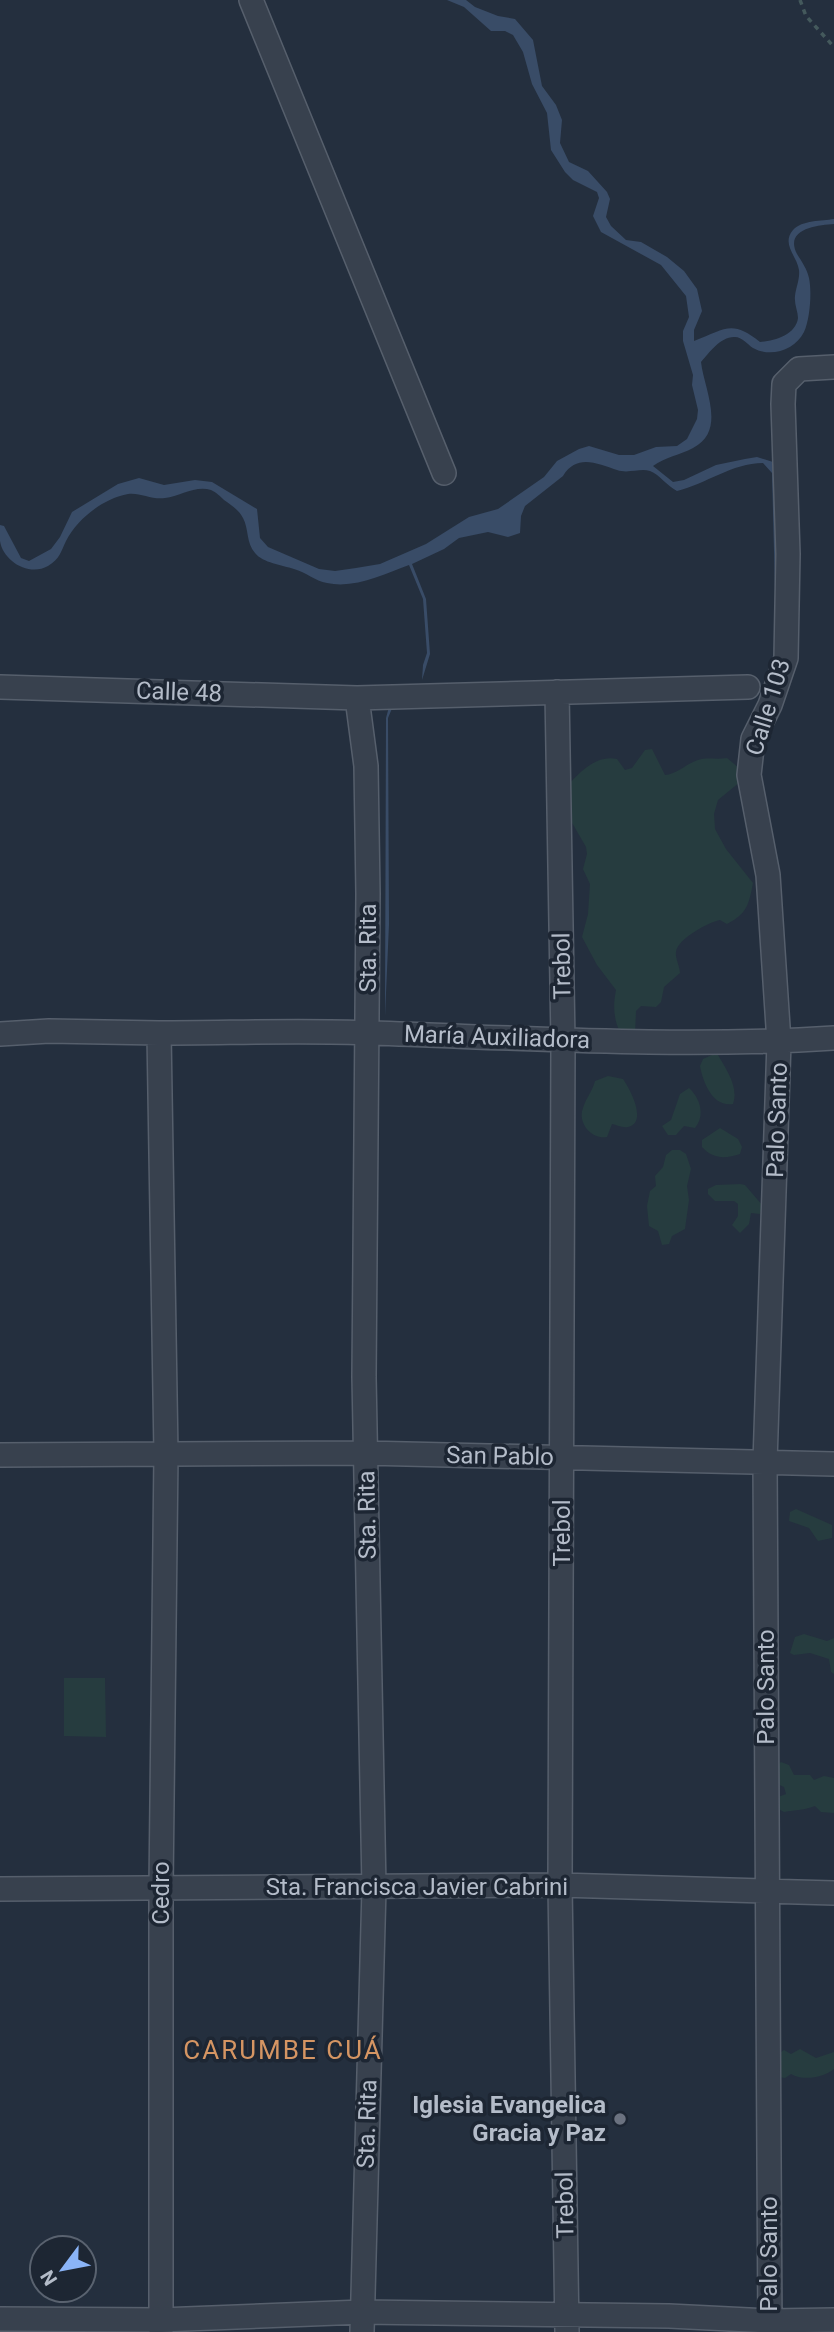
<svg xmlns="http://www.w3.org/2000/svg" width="834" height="2332" font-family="Roboto,sans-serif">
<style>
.green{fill:#263c3f}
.water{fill:#394c67}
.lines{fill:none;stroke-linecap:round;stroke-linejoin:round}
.minor-casing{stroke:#565f6c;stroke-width:26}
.path{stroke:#44595c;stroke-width:3.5;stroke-dasharray:5 5;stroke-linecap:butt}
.minor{stroke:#38414e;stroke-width:23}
.worship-dot{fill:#6b7280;stroke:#1d2633;stroke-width:2.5}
.labels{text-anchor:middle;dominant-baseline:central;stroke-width:7;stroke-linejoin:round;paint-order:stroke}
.street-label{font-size:24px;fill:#b4bcc9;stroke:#1d2633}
.poi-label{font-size:24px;font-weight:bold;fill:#b4bcc9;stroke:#1d2633;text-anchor:end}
.neighbourhood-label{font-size:26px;letter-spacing:2px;fill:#d59563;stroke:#1d2633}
</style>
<rect width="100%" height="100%" fill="#242f3e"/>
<path class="green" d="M652,749L665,775C677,774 686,764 698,760C707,757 717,760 727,758L739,768L740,782L718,800L714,814L715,829L726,849L753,883C749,904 747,914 727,924L720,920C709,922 677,939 676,952C675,958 680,967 680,973L664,987L661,1002L656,1007L641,1006L636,1011L635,1035L621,1034C613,1019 613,1005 616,990L597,965L582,937L588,914L590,884L583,869L587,854L586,847L567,814L568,785C580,772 597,754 617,759L625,770L632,768L645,750Z
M714,1054L718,1055C726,1069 739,1087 733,1104C712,1107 703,1082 700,1066L703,1059Z
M608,1076L623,1079C630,1089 648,1122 628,1127C622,1128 617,1125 612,1124L607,1137C592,1140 577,1123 583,1108C586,1098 592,1092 595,1081Z
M689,1088C701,1099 705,1116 695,1128L684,1126L676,1135H668L662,1126L671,1120L680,1094Z
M720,1128L738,1139L742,1147L740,1154C725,1159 713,1159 702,1147V1140Z
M672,1150H680L686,1154L691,1169L687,1186L689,1200L685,1229L672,1236L669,1244L662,1245L658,1231L649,1226L647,1206L650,1191L656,1186L655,1176L663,1167L666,1155Z
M740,1184L745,1185L763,1206L760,1214L751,1213L749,1224L740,1233L732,1225L738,1216V1204L734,1201H715L708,1194V1189L716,1185Z
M796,1509L832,1525V1538L818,1541L809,1528L789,1521L790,1512Z
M804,1634L827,1641L834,1638V1674L831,1672L829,1659L810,1653L794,1655L790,1653L795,1637Z
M64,1678H105L106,1737L64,1736Z
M781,1762L789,1765L794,1775H810L814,1780L824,1776L834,1778V1813L821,1812L815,1806C805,1810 796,1810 784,1812L775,1807L778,1797L786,1794L784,1787L775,1783L777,1765Z
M800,2049L816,2058L834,2052V2069C823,2078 803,2081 791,2074L785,2078L778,2077V2054L784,2050L791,2054Z"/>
<path class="water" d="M447,0H466L475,7L498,16L515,19L533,40L542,86L556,105L562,120L560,143L569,162L588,171L607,192L610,199L606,217L611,226L626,240L641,242L667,257L684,271L697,289L702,311L694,330V341C725,329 732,319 760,342C774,341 796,335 798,318C798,311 794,304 795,296C796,287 800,279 799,270C797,256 781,244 793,230C802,220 822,221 834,219V224C817,225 784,229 797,254C802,262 807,269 809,278C812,292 810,319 804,332C795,350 771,358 753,348C747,344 742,337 735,337C721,336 709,353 701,362C704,389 727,431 693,448C680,455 665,457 653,466L673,482L684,480L716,465L745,459L757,457L773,462L776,469L779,590L775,589L772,473L763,463C732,463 706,484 677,491C667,486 660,475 650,471C640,468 628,474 617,470C598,464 577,453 563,476L525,506L521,516L520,533L508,537L488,532L459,538L444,549L412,564L426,599L430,654L422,680L423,665L427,653L423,599L409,565C384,574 355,589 327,583C315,581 306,572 294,569C282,565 263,563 255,553C246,543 249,529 243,518C239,510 231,505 224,500C221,497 216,492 211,490C196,485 180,496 165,498C152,500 139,492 128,494C104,498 77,519 66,541C61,551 60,559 48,566C29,577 3,561 0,541C0,536 0,530 0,525L4,526L21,558L29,561L51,549L60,537L72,512L118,484L139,478L164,485L195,480L212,482L257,509L260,538L268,547L319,569L335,571L356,568L380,564L426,544L469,517L498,509L544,477L557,461L579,449L589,446L619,455H634L656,447L677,446L687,439L697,419L698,410L692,385L693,375L683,341V331L689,317L686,296L661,265L601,232L593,216L599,198L597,192L573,180L565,172L551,150L547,113L532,84L523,52L513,35L505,31H491L464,7Z
M393,706L388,718L389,924L385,1016L386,718L389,707Z"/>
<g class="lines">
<g class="minor-casing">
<path id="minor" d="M251,0L444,473
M0,687L357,698L748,687
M557,692L563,1041L560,1885L567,2332
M357,698L366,766L368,894L364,1377L374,1888L362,2332
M159,1033C230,1033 301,1030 372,1033C526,1038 680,1048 834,1038
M0,1034L49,1031L159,1033L166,1454L161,1888V2332
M0,1455L365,1453L834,1464
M0,1889L560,1885L834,1893
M0,2319L161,2320L362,2312L669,2316L770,2321L834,2320
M770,2332L765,1462L779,1042L768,875L749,775L753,739L770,705L786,658L788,554L783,404L784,384L799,369L834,367"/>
</g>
<path class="path" d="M800,0L806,16L834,47"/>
<use href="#minor" class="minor"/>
</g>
<circle class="worship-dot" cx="620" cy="2119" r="7"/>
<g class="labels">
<g class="street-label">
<text transform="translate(179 692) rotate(2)">Calle 48</text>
<text transform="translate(768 707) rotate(-73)">Calle 103</text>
<text transform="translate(368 948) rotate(-90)">Sta. Rita</text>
<text transform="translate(562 966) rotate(-91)">Trebol</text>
<text transform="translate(497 1037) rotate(2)">María Auxiliadora</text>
<text transform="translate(777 1120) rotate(-88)">Palo Santo</text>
<text transform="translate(500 1456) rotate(1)">San Pablo</text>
<text transform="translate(367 1515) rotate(-91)">Sta. Rita</text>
<text transform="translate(562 1533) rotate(-90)">Trebol</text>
<text transform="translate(766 1687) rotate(-90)">Palo Santo</text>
<text x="417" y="1887">Sta. Francisca Javier Cabrini</text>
<text transform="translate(161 1893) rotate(-90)">Cedro</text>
<text transform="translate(367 2124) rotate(-88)">Sta. Rita</text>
<text transform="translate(565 2205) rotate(-91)">Trebol</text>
<text transform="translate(769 2254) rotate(-90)">Palo Santo</text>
</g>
<g class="poi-label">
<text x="606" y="2105">Iglesia Evangelica<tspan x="606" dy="28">Gracia y Paz</tspan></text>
</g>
<g class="neighbourhood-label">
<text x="283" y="2050">CARUMBE CUÁ</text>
</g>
</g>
<g transform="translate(63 2269) rotate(238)"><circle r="33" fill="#1d2633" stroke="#59626f" stroke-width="2"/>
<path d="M0-5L12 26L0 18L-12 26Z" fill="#8ab4f8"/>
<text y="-10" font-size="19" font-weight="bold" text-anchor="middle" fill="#b4bcc9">N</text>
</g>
</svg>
